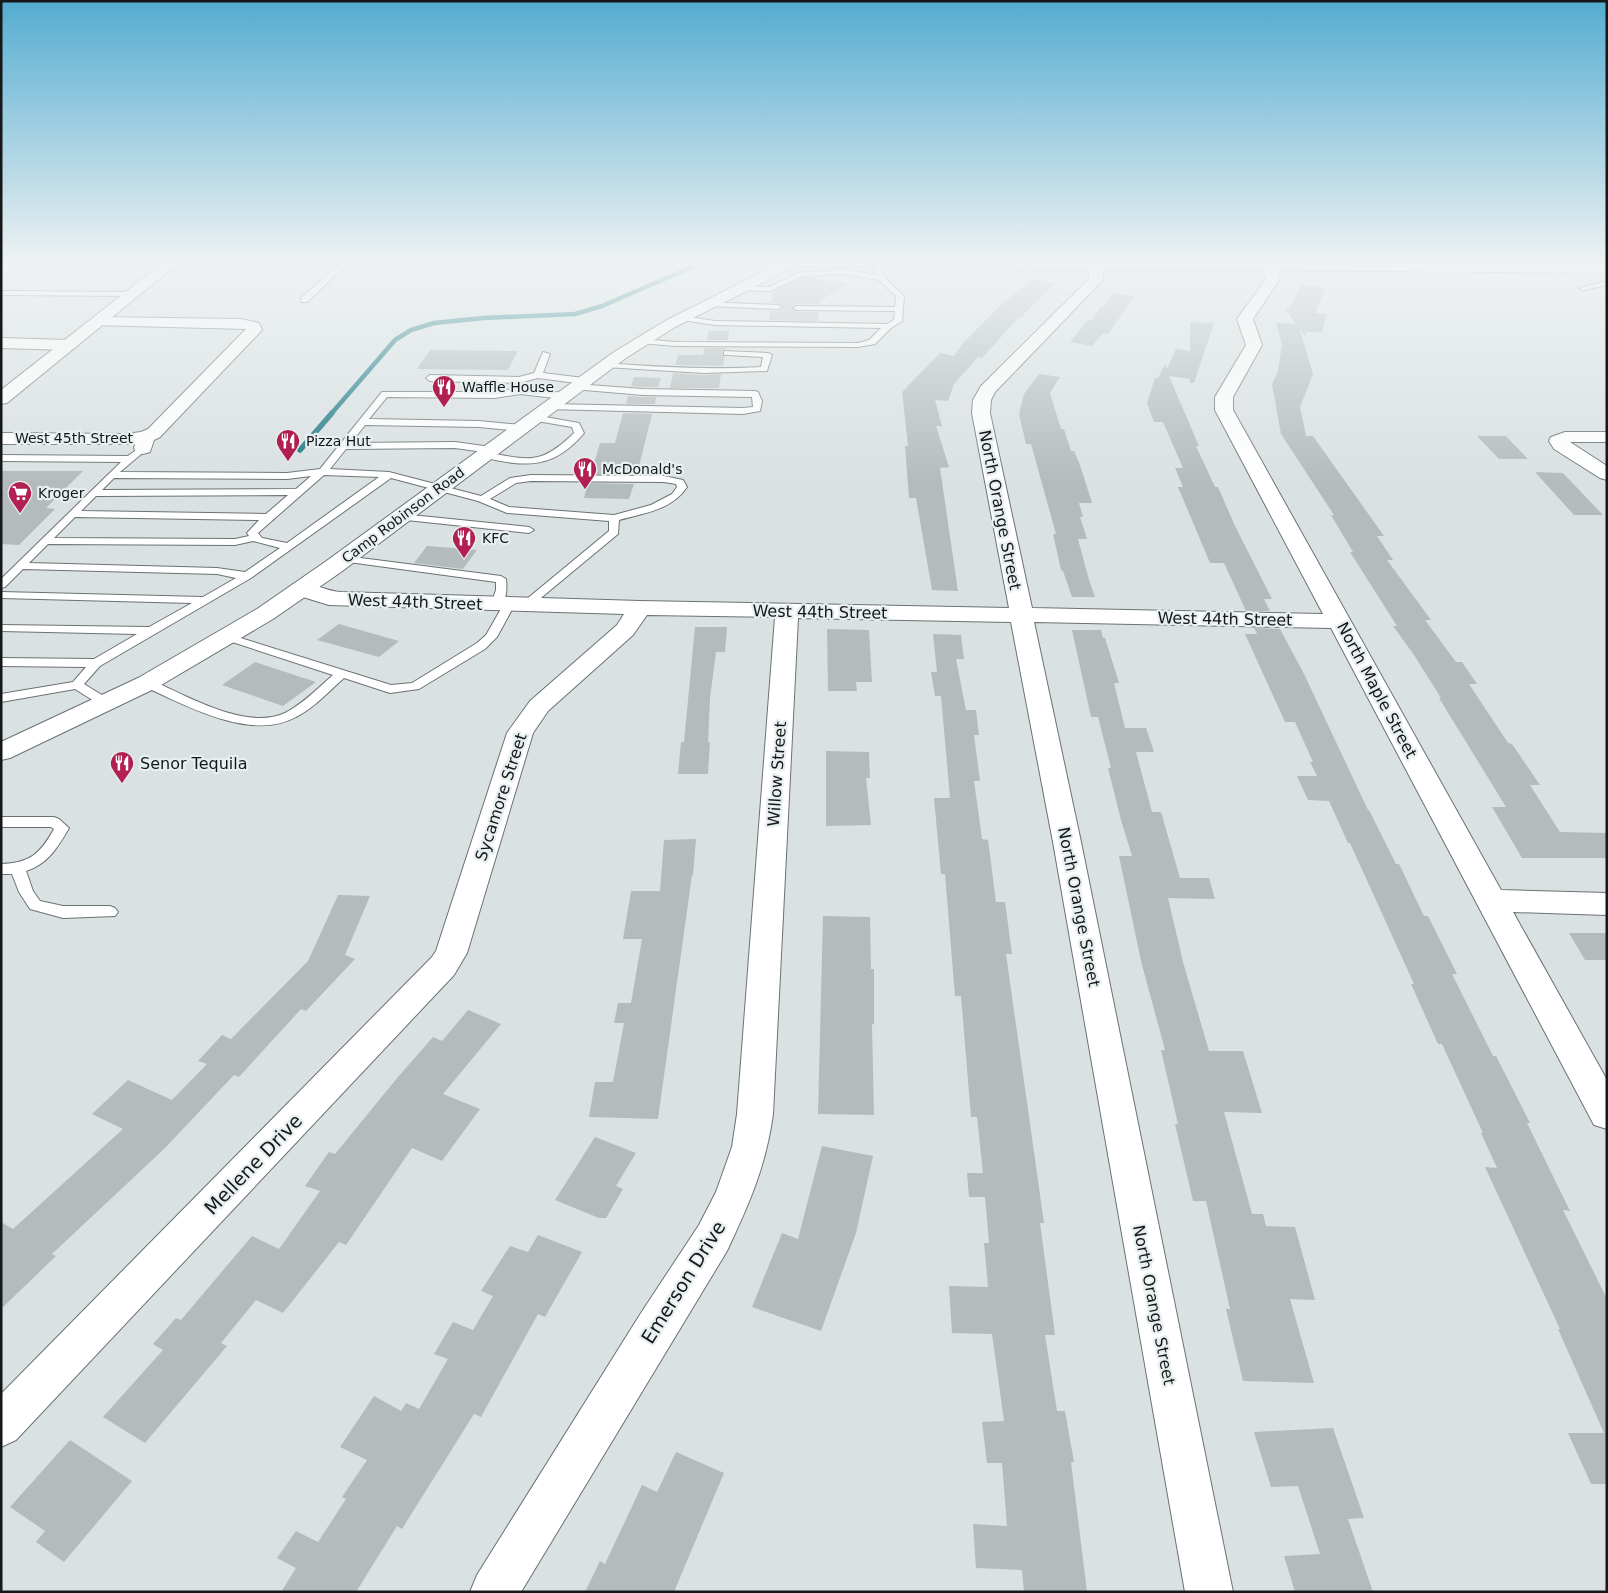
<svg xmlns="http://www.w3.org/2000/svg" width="1608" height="1593" font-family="'DejaVu Sans',sans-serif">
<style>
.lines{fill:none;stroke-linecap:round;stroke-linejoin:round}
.stream-far1{stroke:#167682;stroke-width:4.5}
.stream{stroke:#167682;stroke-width:5.5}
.building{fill:#b4bbbc}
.lane-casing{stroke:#6b7273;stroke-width:2}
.street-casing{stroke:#6b7273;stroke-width:2}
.secondary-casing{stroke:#6b7273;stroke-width:2}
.primary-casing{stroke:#6b7273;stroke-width:2}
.lane{fill:#fff;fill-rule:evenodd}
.street{fill:#fff;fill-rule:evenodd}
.secondary{fill:#fff;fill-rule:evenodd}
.primary{fill:#fff;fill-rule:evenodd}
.labels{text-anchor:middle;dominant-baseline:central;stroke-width:4.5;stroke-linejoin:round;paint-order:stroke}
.far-poi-label{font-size:14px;fill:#151718;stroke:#e7eff0;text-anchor:start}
.far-street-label{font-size:14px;fill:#151718;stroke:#e7eff0}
.street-label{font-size:16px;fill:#151718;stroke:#e7eff0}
.poi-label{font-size:16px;fill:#151718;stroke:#e7eff0;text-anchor:start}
.near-street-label{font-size:19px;fill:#151718;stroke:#e7eff0}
</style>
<rect width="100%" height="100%" fill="#dae1e3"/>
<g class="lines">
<path class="stream-far1" d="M331,414L395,340L411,330L434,323L483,318L575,314L602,306L692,267"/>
<path class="stream" d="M300,450L332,413"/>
</g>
<path class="building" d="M813,277L847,284L820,301L819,304H797L791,307L797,312H819L818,321L769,320L770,311H779L784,308L779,303H772L773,291L802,278Z
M1032,279L1056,283L1026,312L1022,317H1019L982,358L978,357L954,384L948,401L935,400L942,426H936L949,467L940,468L958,591L932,590L916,498H909L905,446H908L902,392L940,353L954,356L963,343L1003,303Z
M1301,285L1326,288L1315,313L1327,314L1322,332H1306L1305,336L1299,327L1313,374L1300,407L1306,436H1313L1384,536H1377L1393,560H1387L1431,620H1425L1456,662H1462L1477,684H1469L1508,743L1512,744L1540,785H1530L1560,832L1607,833V858H1522L1492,807H1506L1439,698H1441L1414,655L1393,626H1397L1350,552H1353L1331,515H1334L1281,434L1272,384L1278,371L1282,344L1276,323L1296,324L1285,308L1289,309Z
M1112,293L1135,296L1108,334L1103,333L1092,346L1070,342L1088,320H1092L1100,307H1103Z
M1190,322L1214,323L1194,383H1190V379L1169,376L1199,446H1196L1215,487H1218L1235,526L1272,599H1264L1270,611H1246L1224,563H1210L1178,487H1183L1175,468H1183L1163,422H1154L1147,403L1155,378H1158L1165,364L1167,369L1176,349L1190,351Z
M709,331H729L728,340H707Z
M705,348H726L722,351L723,356L725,357L723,366L675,365L678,355H703Z
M430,350L518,351L508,370L417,369Z
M673,373L704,375L721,374L719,388H670Z
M1039,374L1060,377L1050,393L1061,429H1064L1071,451H1074L1080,465L1092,503H1079L1083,517H1080L1087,539H1078L1089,580L1095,597H1072L1063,571L1061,570L1053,534H1056L1031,444H1026L1019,414L1024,394Z
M634,377L661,378L658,387H643L631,386Z
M628,396L643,397H656L655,404H626Z
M623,413L652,414L637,474H591L600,443H615Z
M1477,436H1506L1528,459H1499Z
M1,471H83L46,508L55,509L19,545L1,544Z
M1535,472L1563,473L1603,515H1574Z
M588,483L634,484L629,499L584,498Z
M427,546L477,550L463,569L414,563Z
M339,624L399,641L379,657L317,640Z
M695,627H727L725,652H716L710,698L708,742H710L708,774H678L681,742H684Z
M1254,628L1280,629L1304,674L1368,810H1369L1396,864H1399L1424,916H1428L1457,974H1452L1493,1056H1496L1530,1123H1527L1570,1211L1563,1210L1607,1299V1484H1591L1568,1433H1604L1558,1329H1560L1485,1167L1497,1168L1481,1133H1483L1442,1044H1438L1411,984H1414L1350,843H1348L1329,801L1308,800L1297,776H1317L1310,762H1313L1295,722H1285L1245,634H1257Z
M827,629L869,630L872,682H856L857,691H828Z
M1072,630H1101L1103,638H1105L1119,683H1114L1125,728H1146L1154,752H1136L1152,812H1161L1180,878H1209L1215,899L1168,898L1183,962L1209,1051H1243L1262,1113L1224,1112L1252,1214H1263L1266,1226L1295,1227L1315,1300L1290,1299L1314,1383L1243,1381L1226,1309H1230L1206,1201H1193L1175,1124H1178L1161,1050H1165L1141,961L1119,856H1132L1121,820L1108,768H1111L1098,717H1091Z
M933,634L961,635L964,659H956L966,710H976L979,735H974L980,781H974L982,839L988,840L996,902H1005L1012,954H1006L1044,1223H1040L1055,1335H1045L1057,1411H1065L1074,1462H1071L1087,1592H1024L1022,1570L976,1568L973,1524L1007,1526L1002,1463H987L982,1422L1004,1421L992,1334L952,1333L949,1286L988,1287L984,1243H989L985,1197H969L967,1173H983L977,1117H971L961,996H955L945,874H941L934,798H950L941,696H935L931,672H937Z
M255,662L316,682L283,706L222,685Z
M826,751L869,752L870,778H866L871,825L826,826Z
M696,839L693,875H692L658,1119L589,1117L595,1082H613L624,1023H614L618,1003H631L642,939H623L631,891H660L664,840Z
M338,895L370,896L345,955L355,959L306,1011L301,1009L239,1077L234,1075L165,1148L52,1254L56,1256L1,1309V1222L13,1229L123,1129L92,1114L128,1080L172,1100L207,1064L198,1061L222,1035L231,1039L308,961Z
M823,916L870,917L871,969H874V1024H872L874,1115L818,1114Z
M1569,933H1607V960H1585Z
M468,1010L501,1024L443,1094L480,1109L442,1161L412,1148L346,1245L339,1242L283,1313L256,1300L221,1343L227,1346L145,1443L103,1417L163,1350L153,1344L176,1318L181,1320L252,1236L279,1249L320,1191L305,1186L329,1152L335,1154L398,1077L433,1037L442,1041Z
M595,1137L636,1153L616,1186L623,1189L606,1218H599L555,1200Z
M822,1146L873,1156L856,1233L821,1331L752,1307L782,1233L798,1239Z
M538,1235L582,1252L545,1317L538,1314L481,1417L474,1414L402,1529L397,1526L356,1592H281L296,1568L277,1558L296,1531L318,1542L346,1499L342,1497L367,1460L340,1447L374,1396L401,1411L406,1403L419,1409L448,1359L434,1354L453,1322L473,1330L493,1296L481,1291L510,1246L528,1252Z
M1333,1428L1364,1518L1348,1519L1373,1592H1295L1284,1556L1320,1554L1298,1486L1271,1487L1254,1432Z
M70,1440L132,1481L64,1562L36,1542L45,1531L10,1507Z
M676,1452L724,1473L674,1592H585L600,1561L605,1564L642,1485L657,1492Z"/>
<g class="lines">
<g class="lane-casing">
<path id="lane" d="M343,261H350L307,302H301V298Z
M873,263H877L884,277L904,296L902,321L891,328L875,344L858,347L676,346L640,343L636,341L640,339L676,342L858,343L869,340L881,328L715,325L682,320L678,318L682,316L715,321L887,324L894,320L895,311L797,310L793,308L797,306L895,307L896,296L879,280L846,274L802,276L770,291L740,290L736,288L740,286L769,287L801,272L832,271L833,269L835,268L876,275Z
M1607,281V285L1583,290L1579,288Z
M1,291L132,292L136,294L132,296L1,295Z
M706,302L778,305L782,307L778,309L709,306H706Z
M724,351L768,353L772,355L767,371L704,373L605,367L601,365L605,363C657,367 708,370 761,367L763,357L727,355H724Z
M543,352L550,354L543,373L584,378L588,381L584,384L538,378L519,383L430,381L426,378L430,375L519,377L534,373Z
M576,384L643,389L755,391L758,392L762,401L760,411L743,414L547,409L546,407L550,404L743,408L753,407L752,397L643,395L573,389V385Z
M520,388L564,393L568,396L564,399L520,394L495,398L387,397L369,419L479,421L521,425L526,428L521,431L479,427L365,425L351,443L455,442L491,447L496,450L491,453L455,448L346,449L330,469L389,472L481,496L510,478L531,475L664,476L683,480L687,487C672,510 644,513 619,520L618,534L530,607H522L520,605L522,603L609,531V521L507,513L478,501L391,478L251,578L100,666L84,684L110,700L112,703L110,706H102L75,689L1,702V694L73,682L86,667L1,666V658L94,659L137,634L1,631V625L149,627L192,603L1,598V592L203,597L236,578L217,574L23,569L5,587L1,588V579L121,462L1,461V455L128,456L143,445L148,448L146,450L120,472L287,473L320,469L382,392H495ZM324,475L379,477L287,543L262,538L258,533ZM311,476L296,489L102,490L114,478L287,479ZM531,481L664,482L676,484L677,487L672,494L651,505L614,515L509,507L490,499L516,483ZM288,495L266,514L81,511L96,496ZM75,517L259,520L247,533L249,536L235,539L54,538ZM253,541L280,548L245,572L217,568L29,563L48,544L235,545Z
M534,415L579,423L584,433C553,470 525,467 482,457V453L485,452C529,460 540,466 574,433L572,427L531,420V416Z
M401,514L529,527L534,530L529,533L397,519L396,517Z
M345,556L501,576L506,579C507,589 507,604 497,607L491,604L496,590V582L341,561L340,559L341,557Z
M509,601L515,604L497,637L485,649L419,689L390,693L344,678C329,691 314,708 296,717C251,742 185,705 143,686L141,683L147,679L151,680C187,696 247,731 285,713C303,704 318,688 333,675L223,639L221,637L223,635H231L391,685L412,683L477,643L486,635L505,602Z
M1,817H54L59,819L69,828C58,847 48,864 26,871L33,891L40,901L63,906H110L115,908L118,912L115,916L63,918L30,909L19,892L12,874H1V864C30,863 40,854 54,829L51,827H1Z"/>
</g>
<g class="street-casing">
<path id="street" d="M1,261H18L6,271L1,272Z
M1095,262L1102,266L1103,279L1101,282L995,392L991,400L990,413L1032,608L1323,614L1215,410V397L1246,345L1237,319L1266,279L1261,267L1268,263L1273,264L1280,279L1253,319L1262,345L1233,397V410L1501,890L1607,893V915L1513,912L1607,1080V1129L1594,1125L1331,628L1034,622L1081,842L1233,1592H1185L1053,842L1011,622L798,618L773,1114C766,1166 749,1204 727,1251L521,1592H470L477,1575L641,1313L699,1225L716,1192L732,1147L737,1114L775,617L647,615L633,635L548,711L533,733L467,953L454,975L16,1440L1,1447V1394L432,957L436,951L507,733L530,701L617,625L624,614L329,605L293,594L290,589L293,584C309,580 325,591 341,592L640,601L1009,608L972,413L973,400L981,386L1087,281L1089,279L1088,266Z
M97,317L241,319L259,323L262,330L160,437L154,440L150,452L143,454L136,452L134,448L135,444H1V433L125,434L141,432L148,429L246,329L92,325L89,322L92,319Z
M1,338L69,340L75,342L77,345L75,348L69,350L1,348Z
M1565,432H1607V442H1570L1607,466V480L1600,478L1554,449L1549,441L1551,437Z"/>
</g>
<g class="secondary-casing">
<path id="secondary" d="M165,261H181L7,403L1,404V390Z
M736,261H802L800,264L675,327L626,358L341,572L273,619L156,688L10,758L1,760V742L138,678L257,609L325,562L614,352L665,321L774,266L743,265Z"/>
</g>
<g class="primary-casing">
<path id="primary" d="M1192,261L1607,265V273L793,266L786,262Z"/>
</g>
<use href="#lane" class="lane"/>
<use href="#street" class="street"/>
<use href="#secondary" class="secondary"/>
<use href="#primary" class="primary"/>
</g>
<linearGradient id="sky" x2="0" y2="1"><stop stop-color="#54acd1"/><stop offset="0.54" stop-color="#eef2f2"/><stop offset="1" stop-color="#eef2f2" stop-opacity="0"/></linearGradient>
<rect width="1608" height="484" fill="url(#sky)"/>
<defs>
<g id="restaurant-pin" transform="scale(1.25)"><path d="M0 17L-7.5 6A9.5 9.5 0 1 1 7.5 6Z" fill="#b12050" stroke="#e7eff0"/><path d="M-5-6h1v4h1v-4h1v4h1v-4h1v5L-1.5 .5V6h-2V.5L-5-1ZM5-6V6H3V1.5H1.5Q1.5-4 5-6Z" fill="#fff"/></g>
<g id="supermarket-pin" transform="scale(1.25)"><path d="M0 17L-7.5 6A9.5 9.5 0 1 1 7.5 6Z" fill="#b12050" stroke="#e7eff0"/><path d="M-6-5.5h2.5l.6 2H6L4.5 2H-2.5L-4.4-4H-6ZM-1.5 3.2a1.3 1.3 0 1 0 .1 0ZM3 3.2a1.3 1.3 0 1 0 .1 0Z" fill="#fff"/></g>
</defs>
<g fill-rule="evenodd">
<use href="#restaurant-pin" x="444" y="387"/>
<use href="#restaurant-pin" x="288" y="441"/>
<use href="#restaurant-pin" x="585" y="469"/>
<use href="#supermarket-pin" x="20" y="493"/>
<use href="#restaurant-pin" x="464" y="538"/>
<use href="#restaurant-pin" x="122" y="763"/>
</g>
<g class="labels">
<g class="far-poi-label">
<text x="462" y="387">Waffle House</text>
<text x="306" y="441">Pizza Hut</text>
<text x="602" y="469">McDonald's</text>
<text x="38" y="493">Kroger</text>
<text x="482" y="538">KFC</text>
</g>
<g class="far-street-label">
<text x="74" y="438">West 45th Street</text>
<text transform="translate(403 515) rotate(-37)">Camp Robinson Road</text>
</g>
<g class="street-label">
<text transform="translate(1000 510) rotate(79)">North Orange Street</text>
<text transform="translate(415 602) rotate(2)">West 44th Street</text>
<text transform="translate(820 612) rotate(1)">West 44th Street</text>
<text transform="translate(1225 619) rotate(1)">West 44th Street</text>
<text transform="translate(1377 690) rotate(62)">North Maple Street</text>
<text transform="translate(777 774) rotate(-86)">Willow Street</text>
<text transform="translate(501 797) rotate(-72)">Sycamore Street</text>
<text transform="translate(1079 907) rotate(79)">North Orange Street</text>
<text transform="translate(1154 1305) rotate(79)">North Orange Street</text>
</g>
<g class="poi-label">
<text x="140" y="763">Senor Tequila</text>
</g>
<g class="near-street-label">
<text transform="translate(253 1164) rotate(-46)">Mellene Drive</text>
<text transform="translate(683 1282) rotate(-58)">Emerson Drive</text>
</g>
</g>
<rect width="1608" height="1593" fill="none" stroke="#151718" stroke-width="5"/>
</svg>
